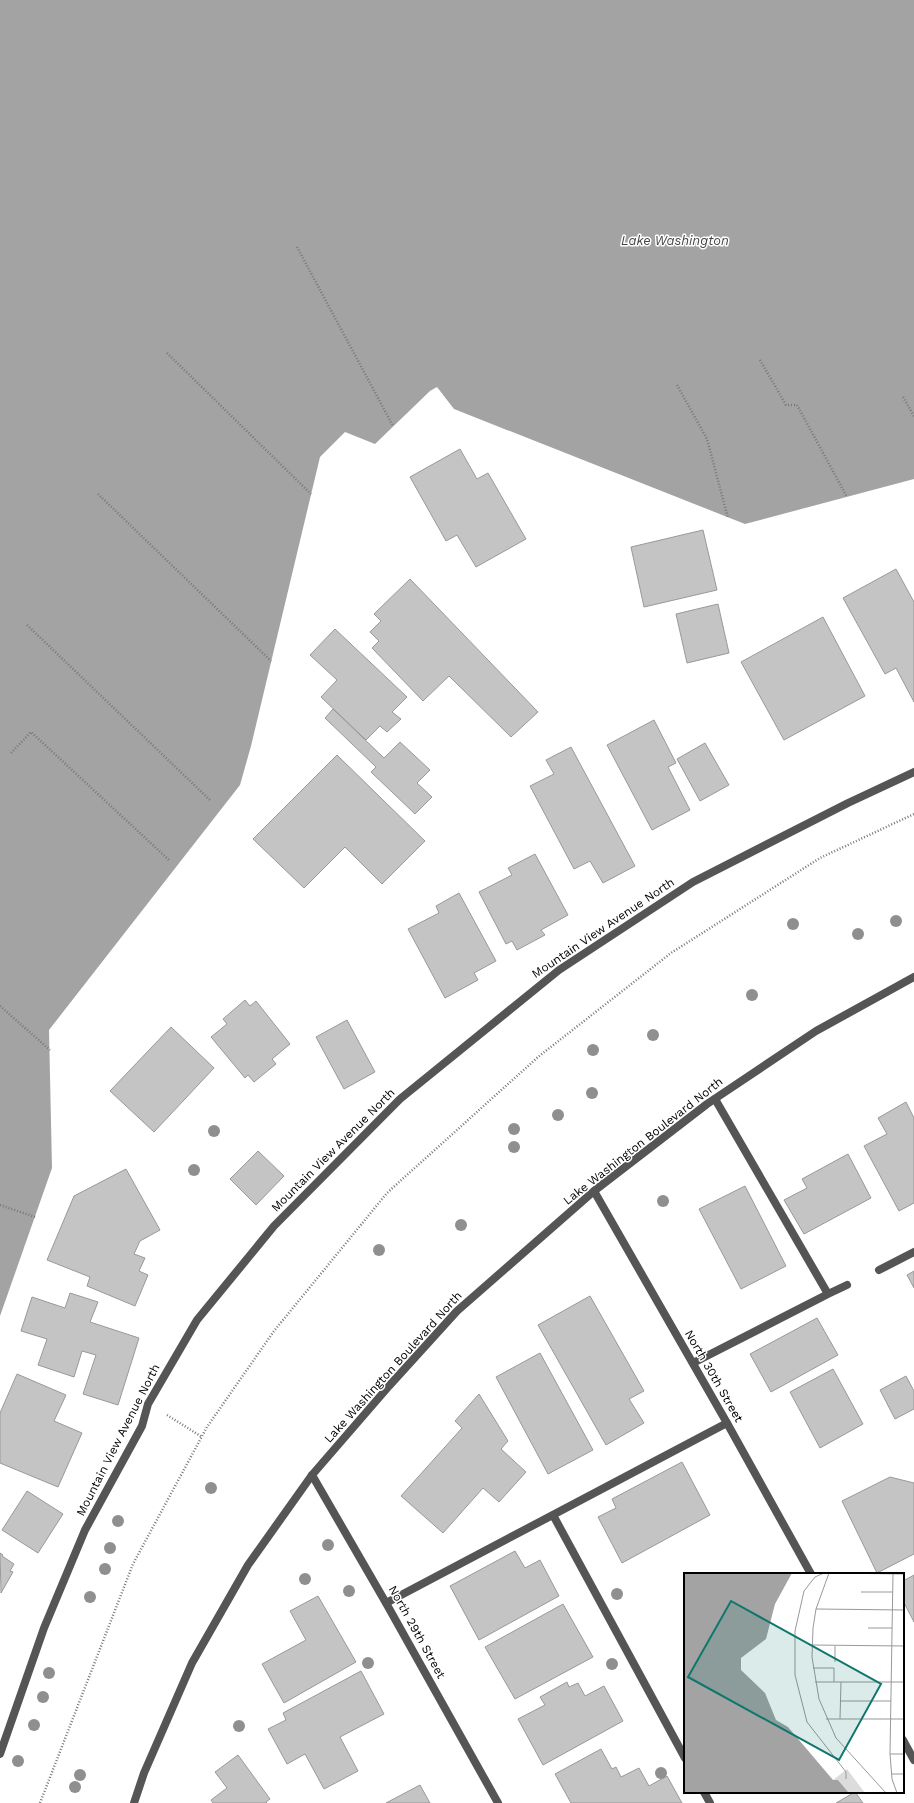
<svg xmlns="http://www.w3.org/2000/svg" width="914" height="1803" font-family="'Work Sans',sans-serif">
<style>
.water{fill:#a3a3a3}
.building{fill:#c4c4c4;stroke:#999}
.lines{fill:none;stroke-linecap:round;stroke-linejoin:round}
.path{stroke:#777;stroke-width:2.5;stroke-dasharray:1 2;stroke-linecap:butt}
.service{stroke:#555;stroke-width:8}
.minor{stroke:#555;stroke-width:8}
.tertiary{stroke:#555;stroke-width:8}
.tree{fill:#8f8f8f}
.labels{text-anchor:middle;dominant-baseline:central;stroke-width:3;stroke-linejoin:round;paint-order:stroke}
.street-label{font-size:12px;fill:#000;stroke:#fff}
.water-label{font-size:13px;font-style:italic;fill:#444;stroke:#fff}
.inset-road{fill:none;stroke:#999;stroke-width:1}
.view{fill:#0f766e;fill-opacity:0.15;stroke:#0f766e;stroke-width:2}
.inset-edge{fill:none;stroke:#000;stroke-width:2}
</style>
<rect width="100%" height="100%" fill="#fff"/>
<path class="water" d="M0,0H914V479L745,524L454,409L437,387L430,391L375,444L345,432L320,457L251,746L240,785L49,1030L52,1168L0,1316Z"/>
<path class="building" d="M460,449L477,479L488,473L526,539L476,567L457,535L446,541L410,477Z
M703,530L717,590L644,607L631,547Z
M896,569L914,602V702L896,668L885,674L843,598Z
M410,579L538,712L511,737L449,676L423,701L372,648L379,641L370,632L381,621L374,614Z
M718,604L729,653L687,663L676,614Z
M823,617L865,696L784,740L741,662Z
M335,629L407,697L392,712L401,719L387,732L380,726L366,740L321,697L337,680L310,655Z
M333,709L384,758L400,742L430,770L417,783L432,797L415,814L371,772L376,767L325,718Z
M654,720L676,763L668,767L690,810L652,830L607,745Z
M705,743L729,785L700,801L677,759Z
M571,747L635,866L603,883L590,861L574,869L530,786L554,774L546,760Z
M337,755L425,841L382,884L345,847L304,888L253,839Z
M535,854L568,915L541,930L545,935L517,950L512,941L506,944L479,892L512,875L508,868Z
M459,893L496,961L474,973L478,980L445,998L408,929L439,913L436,906Z
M245,1000L250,1006L256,1001L290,1044L272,1059L276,1064L254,1082L248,1075L245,1078L211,1037L227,1024L223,1019Z
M347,1020L375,1072L344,1089L316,1037Z
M171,1027L214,1068L154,1132L110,1091Z
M906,1102L914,1118V1203L899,1211L864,1146L887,1134L878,1118Z
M258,1151L284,1176L256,1205L230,1179Z
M848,1154L871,1198L804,1234L784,1200L807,1188L802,1179Z
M126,1169L160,1230L140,1241L134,1254L145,1258L139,1271L148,1275L135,1306L87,1286L90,1277L47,1260L74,1196Z
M745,1186L786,1266L741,1289L699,1209Z
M914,1271V1288L907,1275Z
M70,1293L98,1302L90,1322L139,1338L118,1405L83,1394L96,1355L82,1351L74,1377L38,1365L47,1339L21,1331L32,1297L65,1308Z
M590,1296L644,1391L629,1399L644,1423L606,1445L538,1325Z
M817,1318L838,1355L771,1392L750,1354Z
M540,1353L593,1450L548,1474L496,1377Z
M833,1369L863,1424L820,1448L790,1392Z
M17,1374L66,1395L54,1421L82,1433L58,1487L0,1463V1413Z
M906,1376L914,1391V1409L895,1419L880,1390Z
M479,1394L508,1441L501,1449L526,1472L499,1502L483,1488L443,1533L401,1496L462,1428L455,1421Z
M682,1462L710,1515L622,1563L598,1517L616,1508L612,1499Z
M890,1477L914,1483V1554L877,1573L842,1501Z
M27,1491L63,1514L38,1553L2,1530Z
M515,1551L525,1568L540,1560L559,1596L479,1640L450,1586Z
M0,1553L3,1555L2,1556L14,1564L10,1571L13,1572L1,1593Z
M914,1575V1622L903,1601V1581Z
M318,1596L356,1662L284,1703L262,1664L306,1640L290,1611Z
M563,1604L593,1657L515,1699L485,1647Z
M361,1671L384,1714L340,1737L358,1771L324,1789L305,1754L287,1764L268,1729L286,1720L283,1713Z
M567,1682L569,1687L578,1683L585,1696L604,1686L623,1721L543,1765L518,1719L545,1705L540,1697Z
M601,1749L612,1769L616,1767L621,1777L639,1768L649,1786L667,1776L682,1803H571L555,1774Z
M238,1755L270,1799L266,1802L267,1803H213L211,1800L227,1788L215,1772Z
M420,1785L430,1803H386Z
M855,1792L863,1803H836Z"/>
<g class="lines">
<path class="path" d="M297,247L393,426
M167,353L311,494
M760,360L786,405H797L847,497
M677,385L707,439L728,518
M903,397L914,416
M98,494L271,661
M27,625L211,801
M11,753L31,732L169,860
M0,1006L50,1050
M0,1205L35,1217
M167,1415L202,1437
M40,1803L133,1564L207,1427L274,1331L387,1193L538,1057L671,953L820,858L914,814"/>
<path class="service" d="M879,1270L914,1252
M828,1294L847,1285
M693,1363L828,1294L715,1099
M553,1515L685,1758
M386,1603L727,1423
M704,1792L710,1803"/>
<path class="minor" d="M312,1475L386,1603L498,1803
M0,1754L44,1628L85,1530L142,1426L148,1404L197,1320L274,1226L400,1099L559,970L693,882L848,803L914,772"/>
<path class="tertiary" d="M594,1191L727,1423L811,1574
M903,1740L914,1760
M134,1803L144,1773L192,1663L248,1565L312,1475L389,1386L457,1311L594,1191L707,1104L816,1031L914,977"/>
</g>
<g class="tree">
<circle cx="896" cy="921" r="6"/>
<circle cx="793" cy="924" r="6"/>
<circle cx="858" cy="934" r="6"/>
<circle cx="752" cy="995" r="6"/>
<circle cx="653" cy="1035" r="6"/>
<circle cx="593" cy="1050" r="6"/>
<circle cx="592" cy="1093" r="6"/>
<circle cx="558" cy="1115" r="6"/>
<circle cx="514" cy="1129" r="6"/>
<circle cx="214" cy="1131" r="6"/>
<circle cx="514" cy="1147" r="6"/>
<circle cx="194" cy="1170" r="6"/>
<circle cx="663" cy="1201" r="6"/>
<circle cx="461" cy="1225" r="6"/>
<circle cx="379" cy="1250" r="6"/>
<circle cx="211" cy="1488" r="6"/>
<circle cx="118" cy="1521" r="6"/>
<circle cx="328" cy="1545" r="6"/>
<circle cx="110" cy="1548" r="6"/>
<circle cx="105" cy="1569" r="6"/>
<circle cx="305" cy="1579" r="6"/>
<circle cx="349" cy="1591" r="6"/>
<circle cx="617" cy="1594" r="6"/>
<circle cx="90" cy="1597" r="6"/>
<circle cx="368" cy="1663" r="6"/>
<circle cx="612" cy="1664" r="6"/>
<circle cx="49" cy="1673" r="6"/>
<circle cx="43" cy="1697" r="6"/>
<circle cx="34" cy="1725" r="6"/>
<circle cx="239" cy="1726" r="6"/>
<circle cx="18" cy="1761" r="6"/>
<circle cx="661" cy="1773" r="6"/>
<circle cx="80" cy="1775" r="6"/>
<circle cx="75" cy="1787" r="6"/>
</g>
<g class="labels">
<g class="street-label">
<text transform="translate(603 928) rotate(-34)">Mountain View Avenue North</text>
<text transform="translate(643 1141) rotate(-38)">Lake Washington Boulevard North</text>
<text transform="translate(333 1150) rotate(-45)">Mountain View Avenue North</text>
<text transform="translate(393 1367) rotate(-48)">Lake Washington Boulevard North</text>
<text transform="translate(714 1376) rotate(60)">North 30th Street</text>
<text transform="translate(118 1440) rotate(-63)">Mountain View Avenue North</text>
<text transform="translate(417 1632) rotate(61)">North 29th Street</text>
</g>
<g class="water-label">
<text x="675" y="240">Lake Washington</text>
</g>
</g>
<g transform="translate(684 1573)">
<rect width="220" height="220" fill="#fff"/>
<path d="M163,196L181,220H165L154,207H149Z" fill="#dcdcdc"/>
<path d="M0,0H108L91,31L82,66L57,85V97L81,120L92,147L104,154L149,207H154L165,220H0Z" fill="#a3a3a3"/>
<path class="inset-road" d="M140,0L131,4L120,18L111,58V102L123,149L162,199V206M145,0L132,36L129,55L128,84L135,126L152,165L202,220M146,0L220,1M209,0L206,181L208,206L213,220M177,19H209M132,36L220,37M184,55H208M128,72L220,73M151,89V73M129,95H150V109M131,109H220M156,128H207M142,146H220M156,146L157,109M206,181H220M207,201H220"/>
<path class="view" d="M47,28L197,111L155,187L4,104Z"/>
<rect width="220" height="220" class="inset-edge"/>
</g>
</svg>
